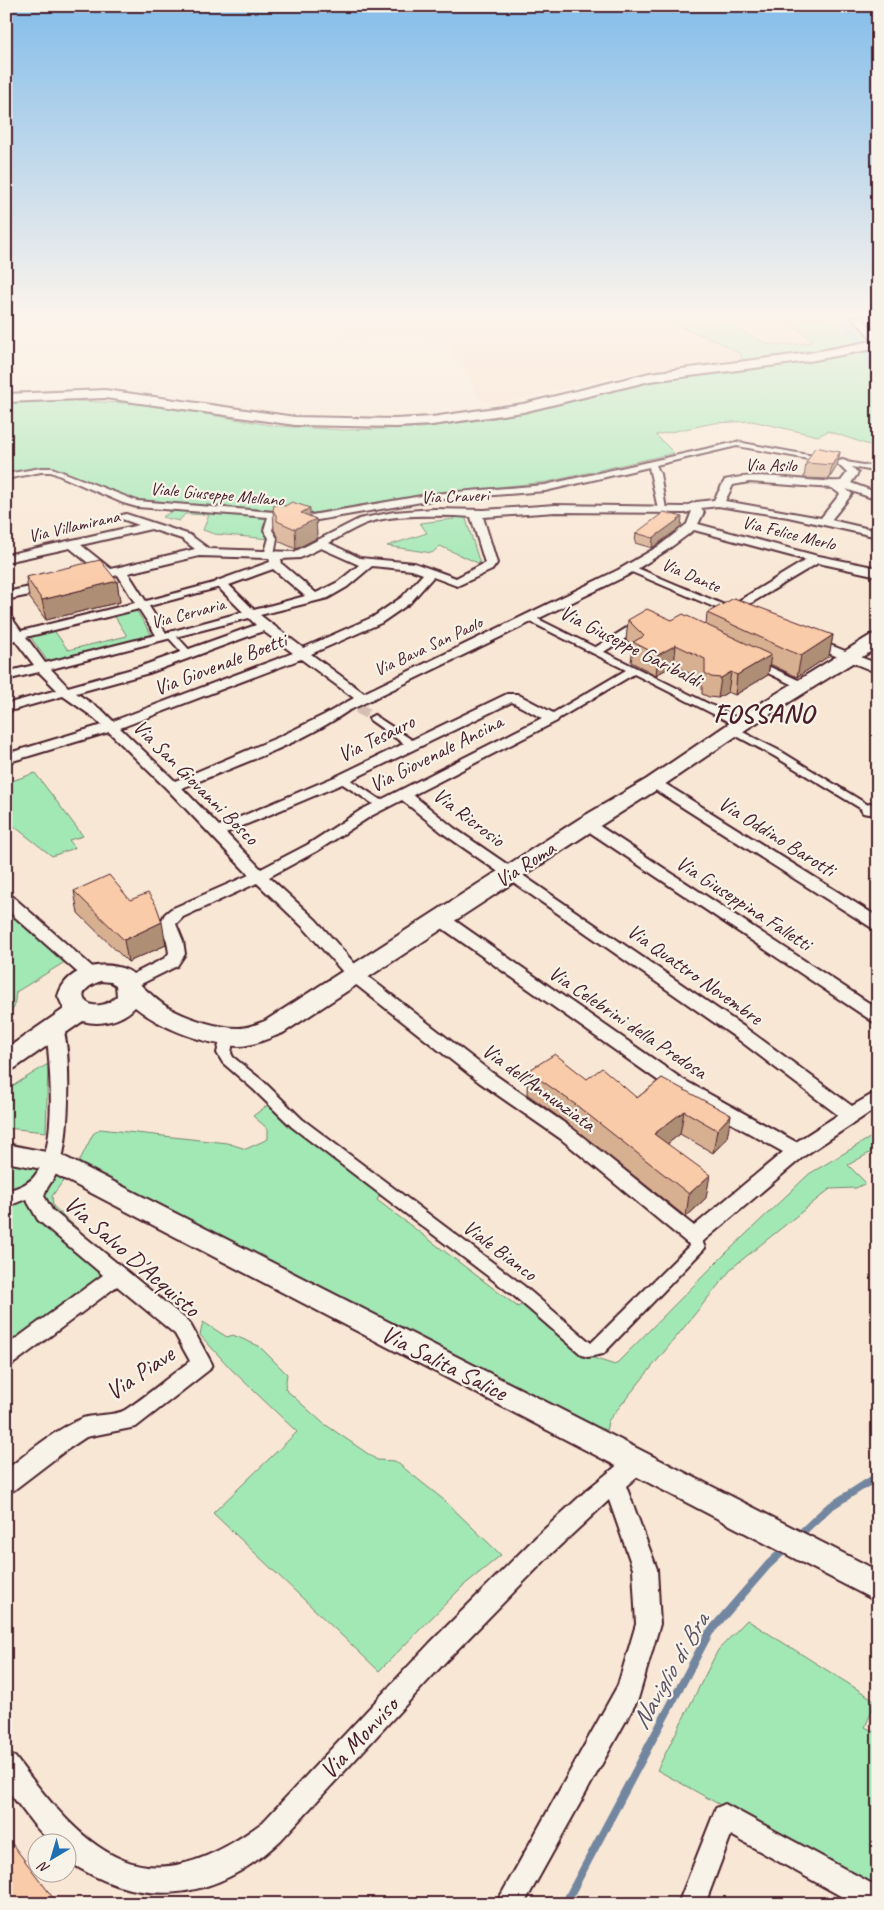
<svg xmlns="http://www.w3.org/2000/svg" width="884" height="1910" font-family="Caveat,sans-serif">
<style>
.built{fill:#f6dbc5}
.green{fill:#a2e8b4;stroke:#768470}
.lines{fill:none;stroke-linecap:round;stroke-linejoin:round}
.stream{stroke:#7386a0;stroke-width:8}
.canal{fill:#8ecbee;fill-rule:evenodd}
.pedestrian-tunnel{stroke:#d5bfb3;stroke-width:11;stroke-dasharray:11 5;stroke-linecap:butt}
.pedestrian-casing{stroke:#4a1f2b;stroke-width:4}
.minor-casing{stroke:#4a1f2b;stroke-width:4}
.tertiary-casing{stroke:#4a1f2b;stroke-width:4}
.secondary-casing{stroke:#4a1f2b;stroke-width:4}
.pedestrian{fill:#f7f3e8;fill-rule:evenodd}
.minor{fill:#f7f3e8;fill-rule:evenodd}
.tertiary{fill:#f7f3e8;fill-rule:evenodd}
.secondary{fill:#f7f3e8;fill-rule:evenodd}
.wall{fill:#d7af91;stroke:#4a1f2b}
.shaded-wall{fill:#af8e76;stroke:#4a1f2b}
.building{fill:#facba9;stroke:#4a1f2b}
.labels{text-anchor:middle;dominant-baseline:central;stroke-width:4.5;stroke-linejoin:round;paint-order:stroke}
.far-street-label{font-size:18px;fill:#4a1f2b;stroke:#f7f3e8}
.street-label{font-size:21px;fill:#4a1f2b;stroke:#f7f3e8}
.near-street-label{font-size:25px;fill:#4a1f2b;stroke:#f7f3e8}
.district-label{font-size:26px;font-weight:bold;letter-spacing:1px;fill:#4a1f2b;stroke:#f7f3e8}
.near-water-label{font-size:26px;font-style:italic;fill:#5e5366;stroke:#f7f3e8}
</style>
<rect width="100%" height="100%" fill="#f8e7d5"/>
<filter id="ink" filterUnits="userSpaceOnUse"><feTurbulence type="fractalNoise" baseFrequency=".02" numOctaves="2"/><feDisplacementMap in="SourceGraphic" scale="10" xChannelSelector="R" yChannelSelector="G"/><feConvolveMatrix kernelMatrix="1 2 1 2 8 2 1 2 1" color-interpolation-filters="sRGB"/></filter>
<g filter="url(#ink)">
<path class="built" d="M458,317H656L719,342L740,354L742,360L636,373L597,380L499,404L482,400L475,391L469,373L445,343L435,338L405,335L352,340L341,338L340,332Z
M720,317H802L788,319L814,342L785,345L769,344L726,322Z"/>
<path class="green" d="M656,317H720C729,325 758,341 769,344C782,347 800,344 813,342L787,318L850,317L878,347V448L828,431L818,436L752,421L714,423L656,435L674,453L547,482L420,495L308,514L134,499L52,467L6,474V402L53,400L147,404L276,426L345,430L421,428L495,418L667,378L746,367L740,354L719,342Z
M165,510L270,517L264,528L271,539L214,534L203,530L209,515L185,514L179,521L162,517L171,512Z
M451,514L465,516L480,564L440,546L432,553L387,546L427,533L420,523L454,519Z
M136,610L152,635L48,662L29,635L53,629L68,650L127,636L114,615Z
M35,773L83,836L69,840L75,848L52,856L6,820V783Z
M6,909L68,960L16,992L14,1008L6,1015Z
M48,1064L46,1132L6,1128V1090Z
M269,1104L381,1193L377,1200L518,1307L524,1303L590,1357L615,1365L724,1255L809,1174L878,1133V1155L873,1151L848,1165L866,1183L856,1188L830,1189L733,1267L608,1421L606,1432L502,1382L79,1162L93,1134L100,1129L227,1143L246,1149L268,1139V1129L253,1116Z
M6,1163L16,1164L66,1177L52,1196L53,1206L117,1265L14,1346L6,1338Z
M203,1322L227,1337L233,1335L259,1346L287,1374L285,1389L323,1423L377,1460L395,1461L444,1500L501,1555L463,1586L379,1671L213,1513L297,1432L231,1369L200,1335Z
M747,1620L876,1701L865,1727L878,1734V1892L657,1770L718,1650Z"/>
<g class="lines">
<path class="stream" d="M798,1536L828,1508L878,1476
M565,1904L709,1633L768,1565L786,1548"/>
<path class="canal" d="M837,317H847L865,342L864,344H856Z
M869,347L874,350L878,360V373L869,369L864,350Z"/>
<path class="pedestrian-tunnel" d="M358,708L374,718"/>
<g class="pedestrian-casing">
<path id="pedestrian" d="M737,442L874,467L878,470L874,471L737,446L656,465L660,474L666,509L662,512L658,509L649,467L545,491L433,500L312,521L276,518L272,530L277,538L274,555L269,558L264,555L269,538L264,530L268,517L137,507L123,503L51,472H41L6,479V474L41,468H52L137,501L312,515L433,494L545,485Z
M630,565L734,609L736,611L734,613H728L627,570V566Z
M221,581L224,582V586L142,608L137,605L139,603Z
M530,615L745,722L746,724L745,726H737L634,674L556,720H548L547,718L548,716L626,670L527,620L525,618Z
M171,632L174,633L192,653V657H186L168,637V633Z
M753,659L807,684L808,686L807,688H799L749,664L748,662Z
M374,715L415,742L416,744L415,746H407L370,720L369,718Z
M733,727L782,752L878,811V819L774,756L729,732L728,730Z
M342,776L346,777L388,805L386,807H378L338,781L337,779Z
M227,1031L232,1033L234,1036L231,1053L233,1057L263,1081L302,1119L524,1286L591,1343L689,1246L687,1237L689,1233L694,1231L699,1233L705,1248L603,1354L588,1357L582,1355L514,1296L292,1127L253,1089L223,1063L217,1053L222,1033Z"/>
</g>
<g class="minor-casing">
<path id="minor" d="M852,317H861L878,334V343L875,342Z
M842,460L846,461L858,473L851,483L878,493V500L846,489L852,494L831,520L878,531V537L788,517L718,506L701,508L704,512L698,524L814,555L878,568V576L818,563L726,618L720,614L722,611L806,560L694,530L667,550L626,576L348,711C301,744 235,766 182,788L219,826L337,776L507,694H517L557,715L559,718L557,721L413,795L454,828L747,1029L852,1106L878,1091V1107L804,1156L701,1243L694,1245L687,1243L561,1139L479,1082L350,980L304,928L257,883L183,917L176,924L183,941L185,954L177,966L135,987L129,989L123,987L121,983L123,979L165,958L169,953L167,941L160,924L165,914L171,909L249,875L168,790L109,732L6,763V754L102,725L93,717L63,696L6,712V704L57,690L39,672L6,680V672L34,665L15,640L6,642V634L10,633L6,628V615L10,616L21,631L135,603L118,575L90,582L86,581L84,578L86,575L99,572L70,548L6,562V555L139,525L122,519L120,517L122,515L126,514L190,535L209,549L294,552L359,519L394,512L434,509L484,510L555,505L683,507L696,502L714,500L725,480C763,470 802,483 841,481L847,473L837,463ZM749,482L832,488L840,494L821,518L725,501L733,485ZM692,511L687,524L659,546L618,570L364,693L311,654L381,623L410,603L433,577L457,586L492,570L497,563L483,517L555,512L685,513ZM457,516L471,517L485,563L456,578L414,563L360,558L329,543C341,536 354,528 367,523C394,514 428,516 457,516ZM151,529L182,539L195,549L111,569L81,545ZM321,548L359,565L338,582L316,593L282,564L281,559L300,558ZM199,556L269,558L270,562L217,581L215,584L243,612L166,633L128,573ZM372,566L412,570L423,574L402,597L373,617L303,648L260,615L328,598L347,587ZM273,569L305,596L254,610L229,585ZM139,609L156,635L45,663L26,637ZM249,618L256,625L139,667L68,687L51,669ZM263,631L293,653L113,721L103,711L76,693L149,673ZM301,659L354,698L324,715L279,737L175,781L120,728ZM512,702L542,718L361,810L307,845L261,869L226,833L347,782ZM402,800L444,834L735,1037L838,1115L796,1142L682,1079L447,915L441,914L435,915L433,919L435,923L670,1089L783,1152L694,1226L573,1129L491,1072L362,972L316,920L269,877L317,851L371,816Z
M49,583L53,584L55,587L53,590L6,600V592Z
M646,616L652,620L650,623L602,653H592L591,650Z
M810,637L878,664V673L806,644L804,641Z
M654,779L659,780L878,917V929L872,928L649,786L647,783L649,780Z
M878,800V810L868,814L863,813L861,810L863,807Z
M587,820L592,821L878,1009V1023L872,1021L582,827L580,824L582,821Z
M6,895L12,896L97,971L99,975L97,979L91,981L85,979L6,909Z
M55,1022L61,1024C72,1042 69,1136 62,1158C60,1164 58,1170 55,1176C51,1183 46,1188 44,1196L52,1210L189,1322L212,1364L209,1370L136,1427L86,1437L65,1451L14,1490L6,1493V1470C30,1451 54,1430 83,1418C95,1414 115,1416 125,1410C147,1396 168,1377 190,1361L175,1334L117,1286L13,1364L6,1367V1346L103,1275L38,1220L26,1199L6,1207V1191C16,1188 26,1185 33,1178C59,1151 50,1063 46,1028L49,1024Z
M638,1452L646,1455L649,1462L646,1469L626,1486L657,1569L660,1624L638,1699L524,1904H496L618,1685L636,1624L633,1569L609,1500L552,1553L448,1659L281,1840C215,1902 142,1910 68,1861V1842H50L35,1826L6,1788V1753L15,1757C90,1857 146,1910 263,1822L430,1643L536,1537L588,1489L630,1455Z
M725,1804L878,1887V1904H855L731,1835L705,1904H678L716,1808Z"/>
</g>
<g class="tertiary-casing">
<path id="tertiary" d="M6,1144L61,1155L878,1571V1602L47,1170L6,1162Z"/>
</g>
<g class="secondary-casing">
<path id="secondary" d="M878,340V348L809,361L650,381L523,412L432,425L396,427L295,425L105,398L6,402V394L105,390L295,417L396,419L432,417L523,404L650,373L809,353Z
M878,634V647L748,728L661,787L595,829L283,1033C269,1038 253,1046 238,1046C204,1045 161,1028 135,1007C122,1021 100,1026 83,1021L15,1068L6,1071V1049L64,1009L58,996C66,968 102,959 127,970C137,974 138,984 145,989C153,996 161,1004 169,1008C189,1019 217,1028 239,1028C248,1028 257,1024 265,1021L579,819L647,779L734,720L871,635ZM101,981L111,982L116,985L117,996C95,1019 63,994 101,981Z"/>
</g>
<use href="#pedestrian" class="pedestrian"/>
<use href="#minor" class="minor"/>
<use href="#tertiary" class="tertiary"/>
<use href="#secondary" class="secondary"/>
</g>
<path class="wall" d="M840,452L837,466L829,479L804,478L806,463Z
M285,506L316,519L317,538L296,549L278,541V536L274,530L273,510Z
M681,527L652,548L635,543L636,533Z
M26,577L117,581L120,602L46,620L29,597Z
M707,613L833,635L829,656L797,677L770,664L768,675L735,695L728,692L718,698L709,697L702,694V680L674,665L656,675L631,662L633,647L626,640L628,620H672L706,625Z
M74,891L166,945L128,962L78,913Z
M528,1071L587,1079L637,1098L662,1078L727,1138L713,1153L680,1134L667,1144L706,1198L686,1217L574,1128L527,1094Z"/>
<path class="shaded-wall" d="M840,452L837,466L829,479L832,465Z
M310,508V521L316,519L317,538L296,549L295,529L301,513Z
M682,517L681,527L652,548L653,538Z
M117,581L120,602L46,620L42,600Z
M833,635L829,656L797,677L801,656Z
M676,645L674,665L656,675L658,655Z
M771,655L768,675L735,695L737,675Z
M731,672L728,692L718,698L721,678Z
M162,922L166,945L128,962L124,940Z
M684,1111L680,1134L651,1157L654,1134Z
M731,1115L727,1138L713,1153L717,1130Z
M710,1175L706,1198L686,1217L689,1194Z"/>
<path class="building" d="M815,447L840,452L832,465L806,463Z
M292,502L310,508L301,513L316,519L295,529L277,521V517L273,510L274,505L285,506Z
M664,512L682,517L653,538L636,533Z
M100,560L117,581L42,600L26,577Z
M734,598L833,635L801,656L707,613Z
M647,609L672,620L683,614L771,655L737,675L731,672L721,678L711,677L705,673V659L676,645L658,655L633,642L644,636L628,620Z
M109,875L130,900L148,893L156,905L162,922L124,940L74,891Z
M555,1054L587,1079L602,1068L637,1098L662,1078L731,1115L717,1130L684,1111L654,1134L710,1175L689,1194L576,1105L528,1071Z
M6,1836L57,1903L56,1904H6Z"/>
</g>
<linearGradient id="sky" x2="0" y2="1"><stop stop-color="#84bdea"/><stop offset="0.54" stop-color="#fcf4ec"/><stop offset="1" stop-color="#fcf4ec" stop-opacity="0"/></linearGradient>
<rect width="884" height="584" fill="url(#sky)"/>
<g class="labels">
<g class="far-street-label">
<text transform="translate(771 465) rotate(1)">Via Asilo</text>
<text transform="translate(217 494) rotate(5)">Viale Giuseppe Mellano</text>
<text transform="translate(455 496) rotate(-2)">Via Craveri</text>
<text transform="translate(74 526) rotate(-13)">Via Villamirana</text>
<text transform="translate(789 533) rotate(14)">Via Felice Merlo</text>
<text transform="translate(691 575) rotate(23)">Via Dante</text>
<text transform="translate(188 613) rotate(-15)">Via Cervaria</text>
<text transform="translate(428 646) rotate(-25)">Via Bava San Paolo</text>
</g>
<g class="street-label">
<text transform="translate(631 646) rotate(27)">Via Giuseppe Garibaldi</text>
<text transform="translate(220 664) rotate(-21)">Via Giovenale Boetti</text>
<text transform="translate(376 738) rotate(-26)">Via Tesauro</text>
<text transform="translate(436 753) rotate(-27)">Via Giovenale Ancina</text>
<text transform="translate(196 782) rotate(45)">Via San Giovanni Bosco</text>
<text transform="translate(469 817) rotate(37)">Via Ricrosio</text>
<text transform="translate(777 836) rotate(32)">Via Oddino Barotti</text>
<text transform="translate(525 864) rotate(-33)">Via Roma</text>
<text transform="translate(744 903) rotate(33)">Via Giuseppina Falletti</text>
<text transform="translate(695 974) rotate(35)">Via Quattro Novembre</text>
<text transform="translate(628 1022) rotate(34)">Via Celebrini della Predosa</text>
<text transform="translate(539 1087) rotate(36)">Via dell'Annunziata</text>
<text transform="translate(500 1250) rotate(37)">Viale Bianco</text>
</g>
<g class="near-street-label">
<text transform="translate(132 1256) rotate(41)">Via Salvo D'Acquisto</text>
<text transform="translate(444 1363) rotate(27)">Via Salita Salice</text>
<text transform="translate(140 1373) rotate(-34)">Via Piave</text>
<text transform="translate(359 1738) rotate(-47)">Via Monviso</text>
</g>
<g class="district-label">
<text x="764" y="713">FOSSANO</text>
</g>
<g class="near-water-label">
<text transform="translate(670 1671) rotate(-60)">Naviglio di Bra</text>
</g>
</g>
<rect width="884" height="1910" fill="none" stroke="#f7f3e8" stroke-width="25"/>
<rect x="12" y="12" width="859" height="1885" fill="none" stroke="#4a1f2b" stroke-width="2" filter="url(#ink)"/>
<g transform="translate(52 1858) rotate(218)"><circle r="24" fill="#f7f3e8" stroke="#b29e9c"/>
<path d="M0-4L9 19L0 12L-9 19Z" fill="#1f6fb2"/>
<text y="-8" font-size="14" font-weight="bold" text-anchor="middle" fill="#4a1f2b">N</text>
</g>
</svg>
